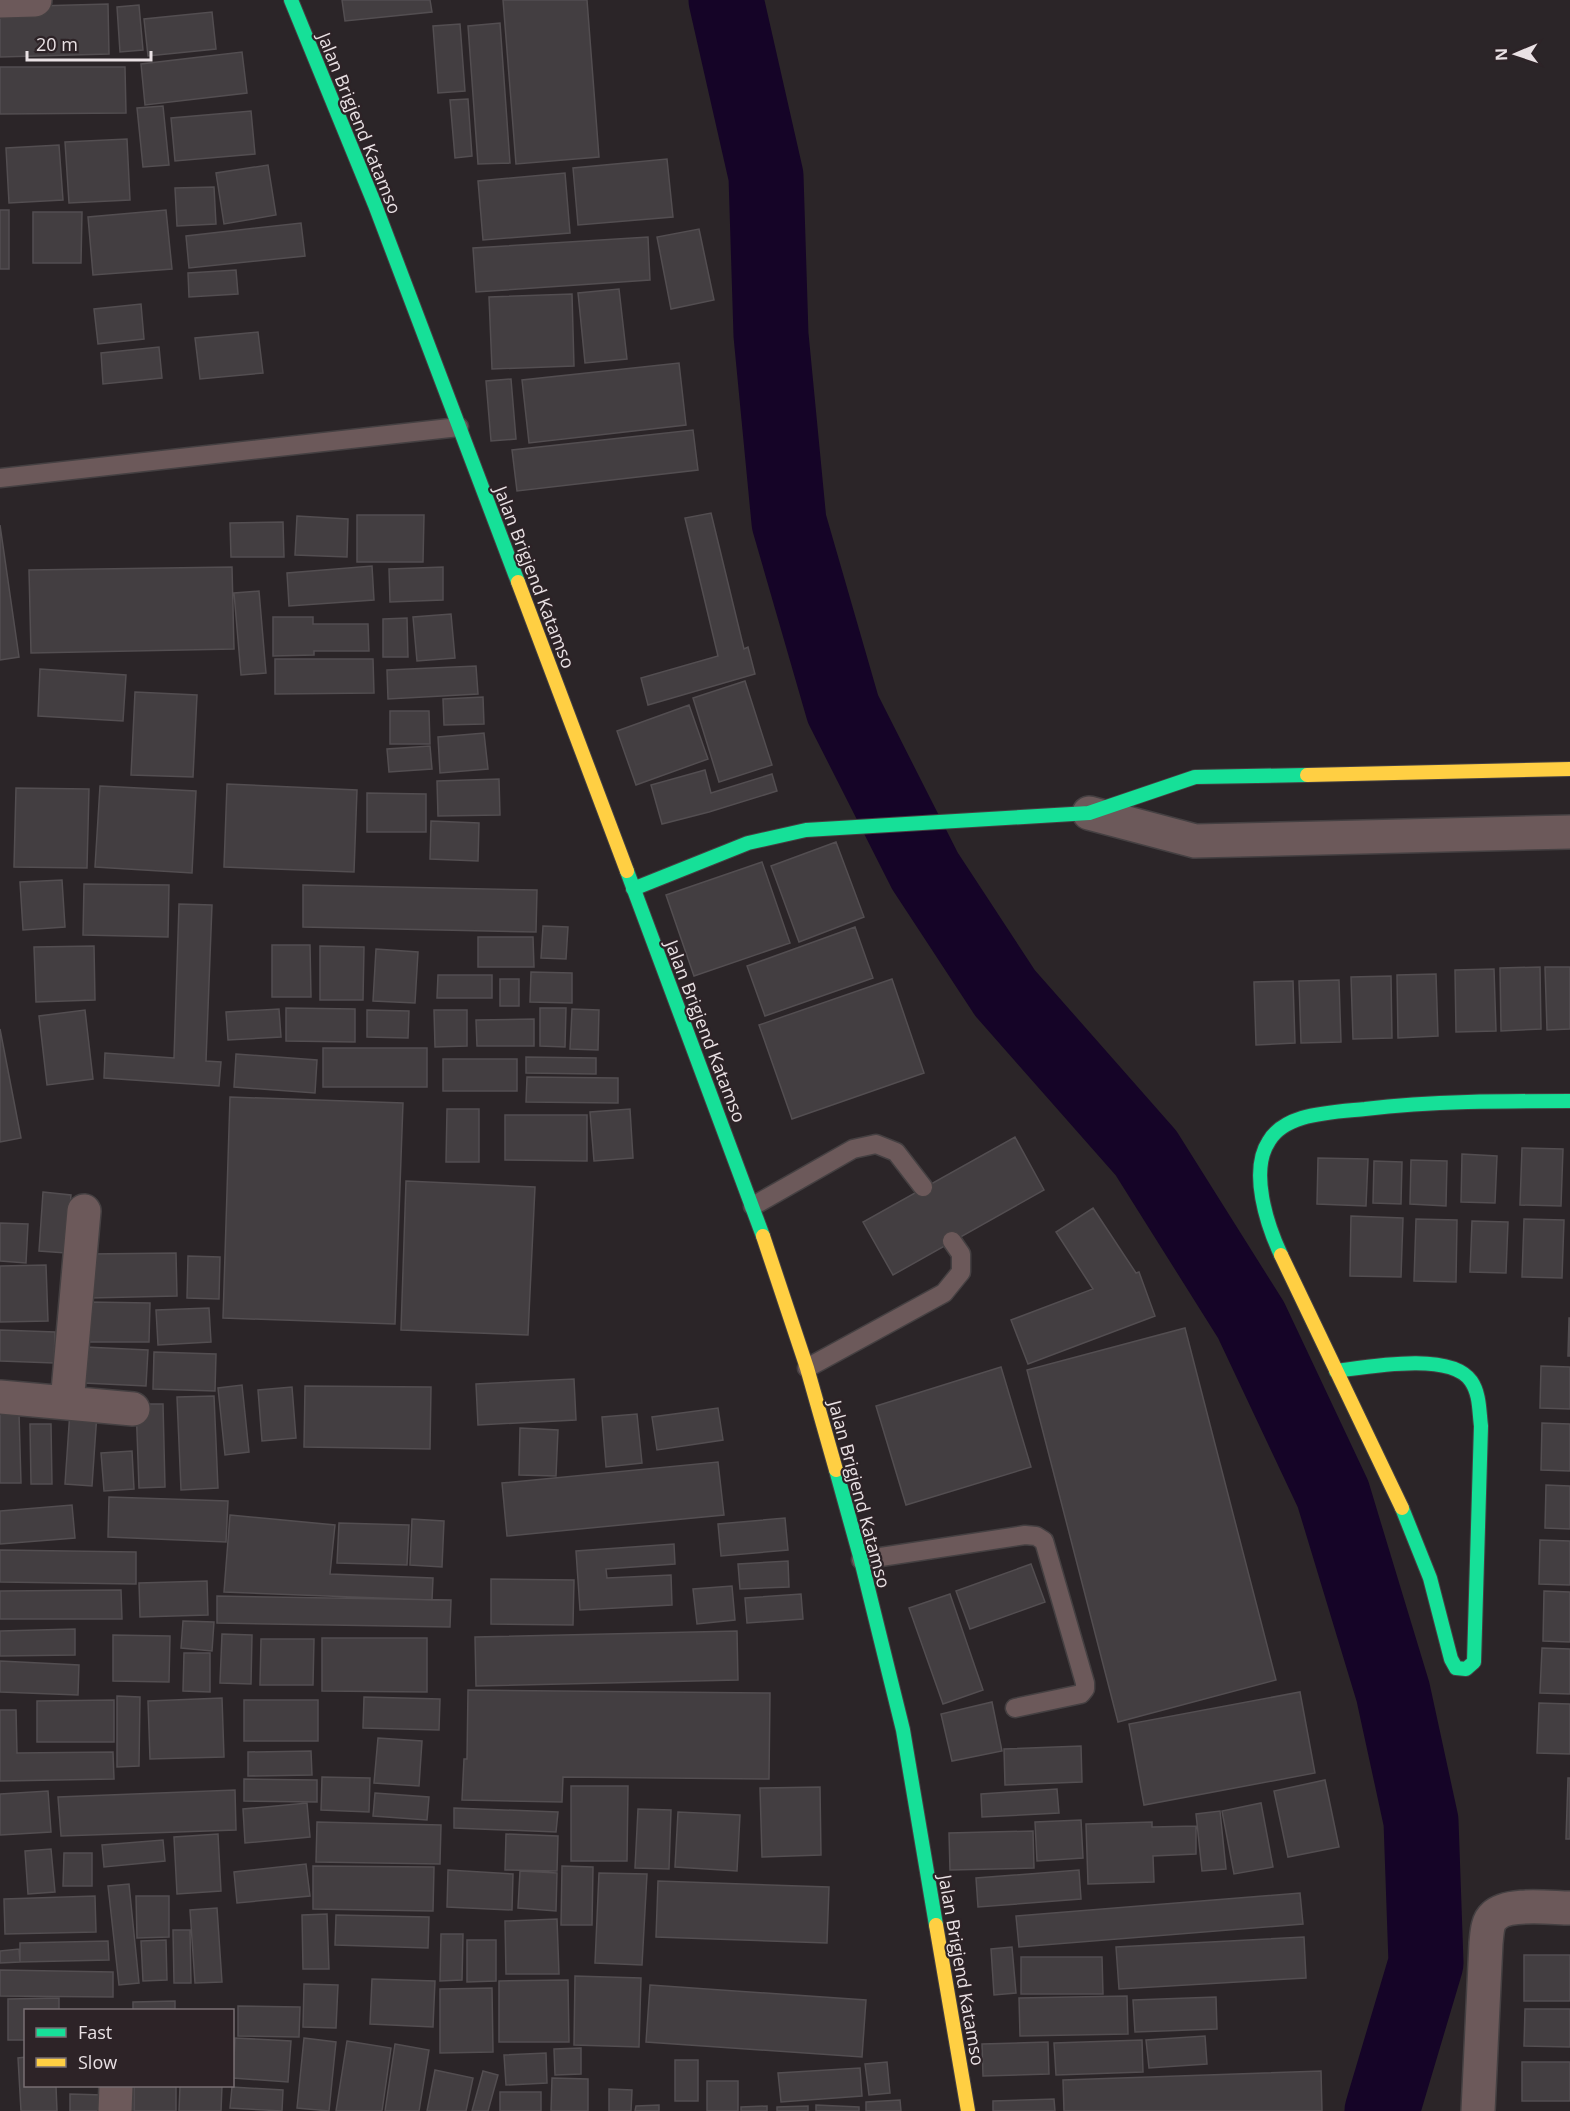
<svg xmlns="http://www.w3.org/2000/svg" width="1570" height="2111" font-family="'Open Sans',sans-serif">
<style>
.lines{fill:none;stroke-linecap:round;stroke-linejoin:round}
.river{stroke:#150427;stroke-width:75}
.building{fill:#433e41;stroke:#534e51;stroke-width:1.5}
.lane-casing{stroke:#454042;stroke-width:21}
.street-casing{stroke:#454042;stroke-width:36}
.fast-casing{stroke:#454042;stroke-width:16}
.slow-casing{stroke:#454042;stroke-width:16}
.lane{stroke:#6c595a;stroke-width:18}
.street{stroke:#6c595a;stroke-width:33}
.fast{stroke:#16e098;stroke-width:14}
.slow{stroke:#ffcf43;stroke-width:14}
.labels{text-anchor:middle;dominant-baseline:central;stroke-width:4.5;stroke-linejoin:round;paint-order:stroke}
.street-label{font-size:18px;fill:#e9e1e4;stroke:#2d2327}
</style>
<rect width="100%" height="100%" fill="#2b2528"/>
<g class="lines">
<path class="river" d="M726,0L766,176L771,335L789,522L843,709L925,871L1005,993L1146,1153L1251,1320L1333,1494L1393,1692L1421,1821L1426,1963L1382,2111"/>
</g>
<path class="building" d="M342,0H430L432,12L345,21Z
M503,0H587L599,157L516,164Z
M108,4L109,54L0,57V7Z
M139,5L143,50L120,52L117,7Z
M212,12L216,49L148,56L144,19Z
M500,23L510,163L478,164L468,26Z
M460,24L465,91L438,93L433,26Z
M242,52L247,93L145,105L141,64Z
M0,67H125L126,113L0,114Z
M468,99L472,156L455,158L450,100Z
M163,106L169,165L143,167L137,108Z
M251,111L255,154L175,161L171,118Z
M127,139L130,200L69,203L65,142Z
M59,145L63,200L9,203L6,148Z
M667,159L673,217L578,225L573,168Z
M268,165L276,215L224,224L216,173Z
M565,173L570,233L483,240L478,181Z
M214,187L216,224L177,226L175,188Z
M0,210H9V269H0Z
M166,210L172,269L93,275L88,217Z
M33,212H82L81,263H33Z
M301,223L305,256L189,268L186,236Z
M699,229L714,300L671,309L657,237Z
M648,237L650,280L476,292L473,248Z
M236,270L238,294L189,297L188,273Z
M619,289L627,359L585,363L578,293Z
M572,294L574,366L492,369L489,297Z
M141,304L144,339L98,344L94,309Z
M258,332L263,373L200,379L195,338Z
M159,347L162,378L103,384L101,353Z
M679,363L686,425L529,443L522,380Z
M511,379L516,439L491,441L486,381Z
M693,430L698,470L517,491L512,450Z
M711,513L744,649L748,647L755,674L648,705L641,678L718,656L685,518Z
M357,515H424L423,562H357Z
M297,516L348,519L347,557L295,555Z
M283,522L284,557H231L230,523Z
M0,525L19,657L0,660Z
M372,566L374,600L289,606L287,573Z
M232,567L234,649L31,653L29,570Z
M443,567V600L390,602L389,569Z
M259,591L266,673L241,675L234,593Z
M451,614L455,658L417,661L413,617Z
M273,617H313V624H368L369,651H314V655L273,656Z
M407,618L408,657H383V619Z
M275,659H373L374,693L275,694Z
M476,666L478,694L388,699L387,670Z
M40,669L126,675L123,721L38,716Z
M745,681L772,765L719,782L693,698Z
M135,692L197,695L193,777L131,775Z
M483,697L484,724L444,725L443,699Z
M689,705L708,759L636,785L617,731Z
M390,711H429L430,744H390Z
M484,733L488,769L440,773L438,737Z
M430,746L432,769L389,772L387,749Z
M705,770L711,793L772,774L777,791L709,812L662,824L651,785Z
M499,779L500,815L438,816L437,781Z
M227,784L357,790L354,872L224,867Z
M100,786L196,791L192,873L95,867Z
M16,788L89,789L87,868L14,867Z
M367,793L426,794V832H367Z
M431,821L479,823L478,861L430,859Z
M836,842L864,917L799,942L771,866Z
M762,862L790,943L694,976L666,895Z
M62,880L65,927L23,930L20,882Z
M84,884L169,885L168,937L83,935Z
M303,885L537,890L536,932L303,927Z
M179,904L212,905L206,1061L221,1062L219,1086L104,1078L105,1053L174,1058Z
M543,926L568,927L566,959L541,958Z
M855,927L873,978L765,1016L747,966Z
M478,937H533L534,967H478Z
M272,945H310L311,997H272Z
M94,946L95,1000L36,1002L34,947Z
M320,946L364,947L363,1000H320Z
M376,949L418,952L415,1003L373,1001Z
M1540,967L1541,1029L1501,1031L1500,968Z
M1545,967H1570V1029L1547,1030Z
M1494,969L1496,1031L1456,1032L1455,970Z
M531,972L572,973V1003L530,1002Z
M1436,974L1438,1036L1398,1038L1397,975Z
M438,975H492V998H437Z
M1391,976L1392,1038L1353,1039L1351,977Z
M500,979H519V1006H500Z
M892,979L924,1073L792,1119L759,1025Z
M1339,980L1341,1042L1301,1043L1299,981Z
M1293,981L1295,1043L1256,1045L1254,982Z
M286,1008L355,1009V1042L286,1041Z
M540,1008H566L565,1047L540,1046Z
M279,1009L281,1037L228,1040L226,1012Z
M572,1009L599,1010L598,1050L570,1049Z
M85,1010L93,1079L47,1085L39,1016Z
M367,1010L409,1011L408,1038L367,1037Z
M434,1010H467V1046L435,1047Z
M534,1019V1046H477L476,1020Z
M0,1029L21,1138L0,1142Z
M323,1048H427V1087H323Z
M236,1054L317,1060L315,1093L234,1087Z
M526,1057L596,1058V1074L526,1073Z
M443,1059H517V1091H443Z
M527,1077L618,1078V1103L526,1102Z
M230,1097L403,1103L395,1324L223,1318Z
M447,1109H479V1162H446Z
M630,1109L633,1158L594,1161L590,1112Z
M505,1115H587V1161L505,1160Z
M1015,1137L1044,1190L893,1275L863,1222Z
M1522,1148L1563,1149L1561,1206L1520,1205Z
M1462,1154L1497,1156L1495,1203L1461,1202Z
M1318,1158L1368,1159L1366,1206L1317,1204Z
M1411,1160L1447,1161L1446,1206L1410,1204Z
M1374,1161L1402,1162L1401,1204L1373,1203Z
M406,1181L535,1187L528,1335L401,1330Z
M43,1192L71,1195L66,1253L39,1251Z
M1093,1208L1136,1273L1139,1272L1155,1316L1028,1364L1011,1320L1093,1289L1056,1232Z
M1351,1216L1403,1218L1401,1277L1350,1276Z
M1416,1219L1457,1220L1456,1282L1414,1281Z
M1524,1219L1564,1220L1562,1278L1522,1277Z
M1472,1221L1508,1222L1506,1273L1470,1272Z
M0,1223L28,1224L26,1263L0,1261Z
M176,1253L177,1296L90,1298L89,1254Z
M188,1256L220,1257L219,1299L187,1298Z
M46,1265L48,1321L0,1322V1266Z
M88,1302L150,1303L149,1342H87Z
M209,1308L211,1342L158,1345L156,1310Z
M1569,1318H1570V1356H1568Z
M1185,1328L1276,1680L1118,1722L1027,1370Z
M0,1330L55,1332L54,1363L0,1361Z
M85,1347L148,1350L146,1386L84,1383Z
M154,1352L216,1354L215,1391L153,1389Z
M1541,1366L1570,1367V1409L1540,1408Z
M1001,1367L1031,1467L906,1505L876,1406Z
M574,1379L576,1420L478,1425L476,1384Z
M242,1385L249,1452L225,1455L218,1388Z
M305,1386L431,1387L430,1449L304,1447Z
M292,1387L296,1438L262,1441L258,1390Z
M214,1396L218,1488L181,1490L177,1397Z
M136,1404H163L165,1487L139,1488Z
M718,1408L723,1440L657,1450L652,1417Z
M70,1411L97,1413L92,1486L65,1484Z
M0,1413H19L21,1483H0Z
M637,1414L642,1463L606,1467L602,1417Z
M1542,1423L1570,1424V1471L1541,1470Z
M30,1424H51L52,1484H31Z
M520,1428L558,1430L556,1476L519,1475Z
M132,1451L134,1489L104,1491L101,1453Z
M718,1462L724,1515L507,1536L502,1483Z
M1546,1485L1570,1486V1529L1545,1528Z
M109,1497L228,1501L226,1542L108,1537Z
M72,1505L75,1538L0,1544V1511Z
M230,1515L335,1525L330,1574L433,1578L432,1600L224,1592Z
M785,1518L788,1550L721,1556L718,1524Z
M412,1519L444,1521L442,1567L410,1565Z
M339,1523L409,1525L407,1565L337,1563Z
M1540,1540L1570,1541V1585L1539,1584Z
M674,1544L675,1564L606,1569L607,1578L671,1575L672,1605L580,1610L576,1551Z
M0,1550L136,1552V1584L0,1582Z
M788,1561L789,1587L740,1589L738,1564Z
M1031,1564L1045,1602L970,1629L956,1591Z
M491,1579L574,1580L573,1625L491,1624Z
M207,1581L208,1615L140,1617L139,1583Z
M732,1586L735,1620L697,1624L693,1589Z
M121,1590L122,1619H0V1591Z
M1544,1591L1570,1592V1642L1543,1641Z
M801,1594L803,1619L747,1623L745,1598Z
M950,1594L983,1690L943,1704L909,1608Z
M217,1596L451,1600L450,1627L217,1623Z
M183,1621L214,1622L212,1651L181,1648Z
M75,1629V1655L0,1656V1631Z
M737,1631L738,1680L476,1686L475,1637Z
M222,1634L252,1635L251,1684L220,1683Z
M113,1635L170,1636L169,1682L113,1681Z
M322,1638H427V1692L322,1691Z
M261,1639H314L313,1685H260Z
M1542,1648L1570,1649V1694L1540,1693Z
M184,1653H210V1692L183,1691Z
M0,1661L79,1665L78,1695L0,1692Z
M468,1690L770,1693L769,1779L563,1777L562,1802L462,1800L464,1759H467Z
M1300,1692L1315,1773L1144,1805L1129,1724Z
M117,1696L140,1697L139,1766L117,1767Z
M364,1697L440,1699L439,1730L363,1728Z
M222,1698L224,1757L150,1759L148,1701Z
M114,1700V1742H37V1701Z
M244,1700H318V1741H244Z
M992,1702L1002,1751L952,1761L941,1714Z
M1539,1703L1570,1704V1754L1537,1753Z
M0,1710H16L17,1753L113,1752L114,1779L0,1781Z
M378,1738L422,1741L419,1786L374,1783Z
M1081,1746L1082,1782L1005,1785L1004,1749Z
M311,1751L312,1775L248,1776V1752Z
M322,1777L370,1778L369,1812L321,1810Z
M1568,1778H1570V1839H1566Z
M244,1779L317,1780V1802L244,1801Z
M1325,1780L1339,1847L1288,1857L1274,1791Z
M571,1786H628L627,1861H571Z
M820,1787L821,1855L762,1857L760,1788Z
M1057,1789L1059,1813L982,1817L981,1794Z
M235,1790L236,1830L61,1836L58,1797Z
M48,1791L51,1832L0,1835V1794Z
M375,1793L429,1797L427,1820L373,1816Z
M307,1803L310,1837L245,1843L243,1809Z
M1261,1803L1273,1867L1234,1874L1222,1811Z
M454,1808L558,1812L556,1832L454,1828Z
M638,1809L671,1810L669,1869L635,1868Z
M1220,1811L1226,1869L1202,1871L1196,1814Z
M678,1812L740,1815L737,1871L675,1867Z
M1081,1820L1083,1858L1037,1861L1035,1822Z
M317,1822L441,1825L440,1864L316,1862Z
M1152,1822V1827L1196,1826V1854L1153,1856L1154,1882L1088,1884L1086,1824Z
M1033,1831L1034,1868L950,1870L949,1833Z
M218,1834L221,1891L177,1894L174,1837Z
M506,1834L558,1836L557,1871L505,1870Z
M163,1840L165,1861L104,1867L102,1845Z
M51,1849L55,1892L28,1894L25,1851Z
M64,1853H92V1886H63Z
M306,1864L310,1896L237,1903L234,1872Z
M313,1866L434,1867L433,1911L313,1909Z
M562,1866L593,1867L592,1925H561Z
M448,1870L513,1874L512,1910L447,1907Z
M1079,1870L1081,1899L978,1907L976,1878Z
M520,1871L557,1873L556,1911L518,1908Z
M599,1873L647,1874L642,1965L595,1963Z
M658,1881L829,1887L827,1943L656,1937Z
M129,1884L139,1983L119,1985L108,1886Z
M1300,1893L1303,1924L1019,1947L1016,1916Z
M95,1896L96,1932L5,1934L4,1899Z
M136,1896H169V1937L137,1938Z
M217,1908L222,1982L195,1983L190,1910Z
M327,1914L329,1969H303L302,1915Z
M336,1915L429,1917L428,1948L335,1945Z
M557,1919L559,1974H506L505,1921Z
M173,1930H190L191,1983H174Z
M441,1934H463L462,1980L440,1981Z
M1304,1937L1306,1978L1119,1989L1116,1947Z
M166,1940L167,1980L143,1981L141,1941Z
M467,1940H496V1981L467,1982Z
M108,1941L109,1960L20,1962V1943Z
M1012,1947L1016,1993L994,1995L991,1949Z
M19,1949L20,1962L0,1963V1951Z
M1524,1955H1570V2001H1524Z
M1021,1957H1102L1103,1994H1021Z
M0,1970L113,1972V1997L0,1996Z
M575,1976L641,1978L639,2047L574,2045Z
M372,1979L435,1981L433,2027L370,2024Z
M568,1980L569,2042H499V1981Z
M304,1984L338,1985L336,2028L303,2027Z
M650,1985L866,2000L862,2057L646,2042Z
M492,1988L493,2052L440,2053V1989Z
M1127,1996L1128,2034L1020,2036L1019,1998Z
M1216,1997L1217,2029L1135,2032L1133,2000Z
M59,1998V2010H26V2040H8V1999Z
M175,2001V2010H133V2002Z
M238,2006L300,2007L299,2037L238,2036Z
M1525,2009H1570V2047L1524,2046Z
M1205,2036L1207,2064L1149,2068L1146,2040Z
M235,2038L291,2041L288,2082L233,2078Z
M304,2038L336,2042L329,2111L297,2108Z
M1142,2040L1143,2072L1056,2075L1054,2043Z
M347,2041L391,2048L382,2111H336Z
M1048,2042L1049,2074L983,2076L982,2044Z
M395,2044L429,2050L419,2111H385Z
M581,2048V2074L555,2075L554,2049Z
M546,2053L547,2083L506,2085L504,2055Z
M26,2057V2086H56L57,2111H21L18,2058Z
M675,2060H698V2101H675Z
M887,2062L890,2093L869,2095L865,2064Z
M1522,2062H1570V2101H1522Z
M860,2068L862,2096L781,2102L778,2073Z
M435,2070L473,2078L466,2111H427Z
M483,2071L498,2075L488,2111H472Z
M1321,2071L1322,2111H1064L1063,2080Z
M552,2078L588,2079V2111H551Z
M707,2081H738V2111H707Z
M134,2086H176V2111H134Z
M180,2086H222L221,2111H179Z
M232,2087L283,2090L282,2111L230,2108Z
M609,2089L632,2090L631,2111H609Z
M500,2092H541V2111H500Z
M70,2094L103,2095V2111H70Z
M1054,2099L1055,2111H993V2101Z
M900,2100L901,2111H866V2102Z
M659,2105V2111H635L636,2106Z
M816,2105L859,2107V2111H816Z
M767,2106V2111H741V2107Z
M808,2106V2111H777V2107Z"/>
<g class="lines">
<g class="lane-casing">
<path id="lane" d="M0,478L459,427
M753,1206L853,1149L876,1144L896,1152L923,1187
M807,1368L944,1293L961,1272V1254L952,1241
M861,1560L1025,1535L1036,1536L1044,1541L1085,1683V1689L1081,1694L1015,1708"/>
</g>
<g class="street-casing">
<path id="street" d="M0,1L35,0
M1089,813L1195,841L1570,832
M0,1397L133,1409
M67,1403L84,1211
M115,2111L116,2086
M1478,2111L1486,1943C1487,1934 1487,1922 1494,1916C1508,1902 1551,1908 1570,1908"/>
</g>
<g class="fast-casing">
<path id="fast" d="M291,0L375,205L518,582
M627,871L763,1236
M633,889L748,843L806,830L1089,813L1195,777L1307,775
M1281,1255C1267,1225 1249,1171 1269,1141C1276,1129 1289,1122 1302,1118C1322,1112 1344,1111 1365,1109C1433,1101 1502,1101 1570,1101
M1336,1371C1367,1367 1451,1351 1471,1381C1480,1394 1479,1411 1481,1426L1474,1662L1466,1669L1456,1668L1451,1659L1430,1578L1402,1508
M836,1470L861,1560L903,1730L936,1925"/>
</g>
<g class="slow-casing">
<path id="slow" d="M518,582L627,871
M1307,775L1570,769
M763,1236L807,1368L836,1470
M1281,1255L1402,1508
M936,1925L968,2111"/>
</g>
<use href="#lane" class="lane"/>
<use href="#street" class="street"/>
<use href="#fast" class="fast"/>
<use href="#slow" class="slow"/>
</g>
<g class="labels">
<g class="street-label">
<text transform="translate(360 123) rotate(68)">Jalan Brigjend Katamso</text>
<text transform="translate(535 577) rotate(69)">Jalan Brigjend Katamso</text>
<text transform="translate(706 1031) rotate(69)">Jalan Brigjend Katamso</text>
<text transform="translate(860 1494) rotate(75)">Jalan Brigjend Katamso</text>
<text transform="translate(962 1970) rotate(80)">Jalan Brigjend Katamso</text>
</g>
</g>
<rect x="24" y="2009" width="210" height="78" fill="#2d2327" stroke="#786f73" stroke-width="1.5"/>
<rect x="36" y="2028" width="30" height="9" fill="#16e098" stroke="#786f73" stroke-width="1.5"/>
<text x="78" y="2039" font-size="18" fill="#e9e1e4">Fast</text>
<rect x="36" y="2058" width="30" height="9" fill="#ffcf43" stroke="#786f73" stroke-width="1.5"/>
<text x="78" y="2069" font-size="18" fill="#e9e1e4">Slow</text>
<g transform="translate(1516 54) rotate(268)" stroke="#2d2327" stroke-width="4.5" paint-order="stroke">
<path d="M0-4.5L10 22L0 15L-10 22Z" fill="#e9e1e4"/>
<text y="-9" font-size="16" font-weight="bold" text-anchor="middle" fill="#e9e1e4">N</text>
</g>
<path d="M27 51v9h124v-9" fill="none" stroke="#e9e1e4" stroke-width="3"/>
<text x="36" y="51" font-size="18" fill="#e9e1e4" stroke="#2d2327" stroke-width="4.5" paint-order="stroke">20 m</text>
</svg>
